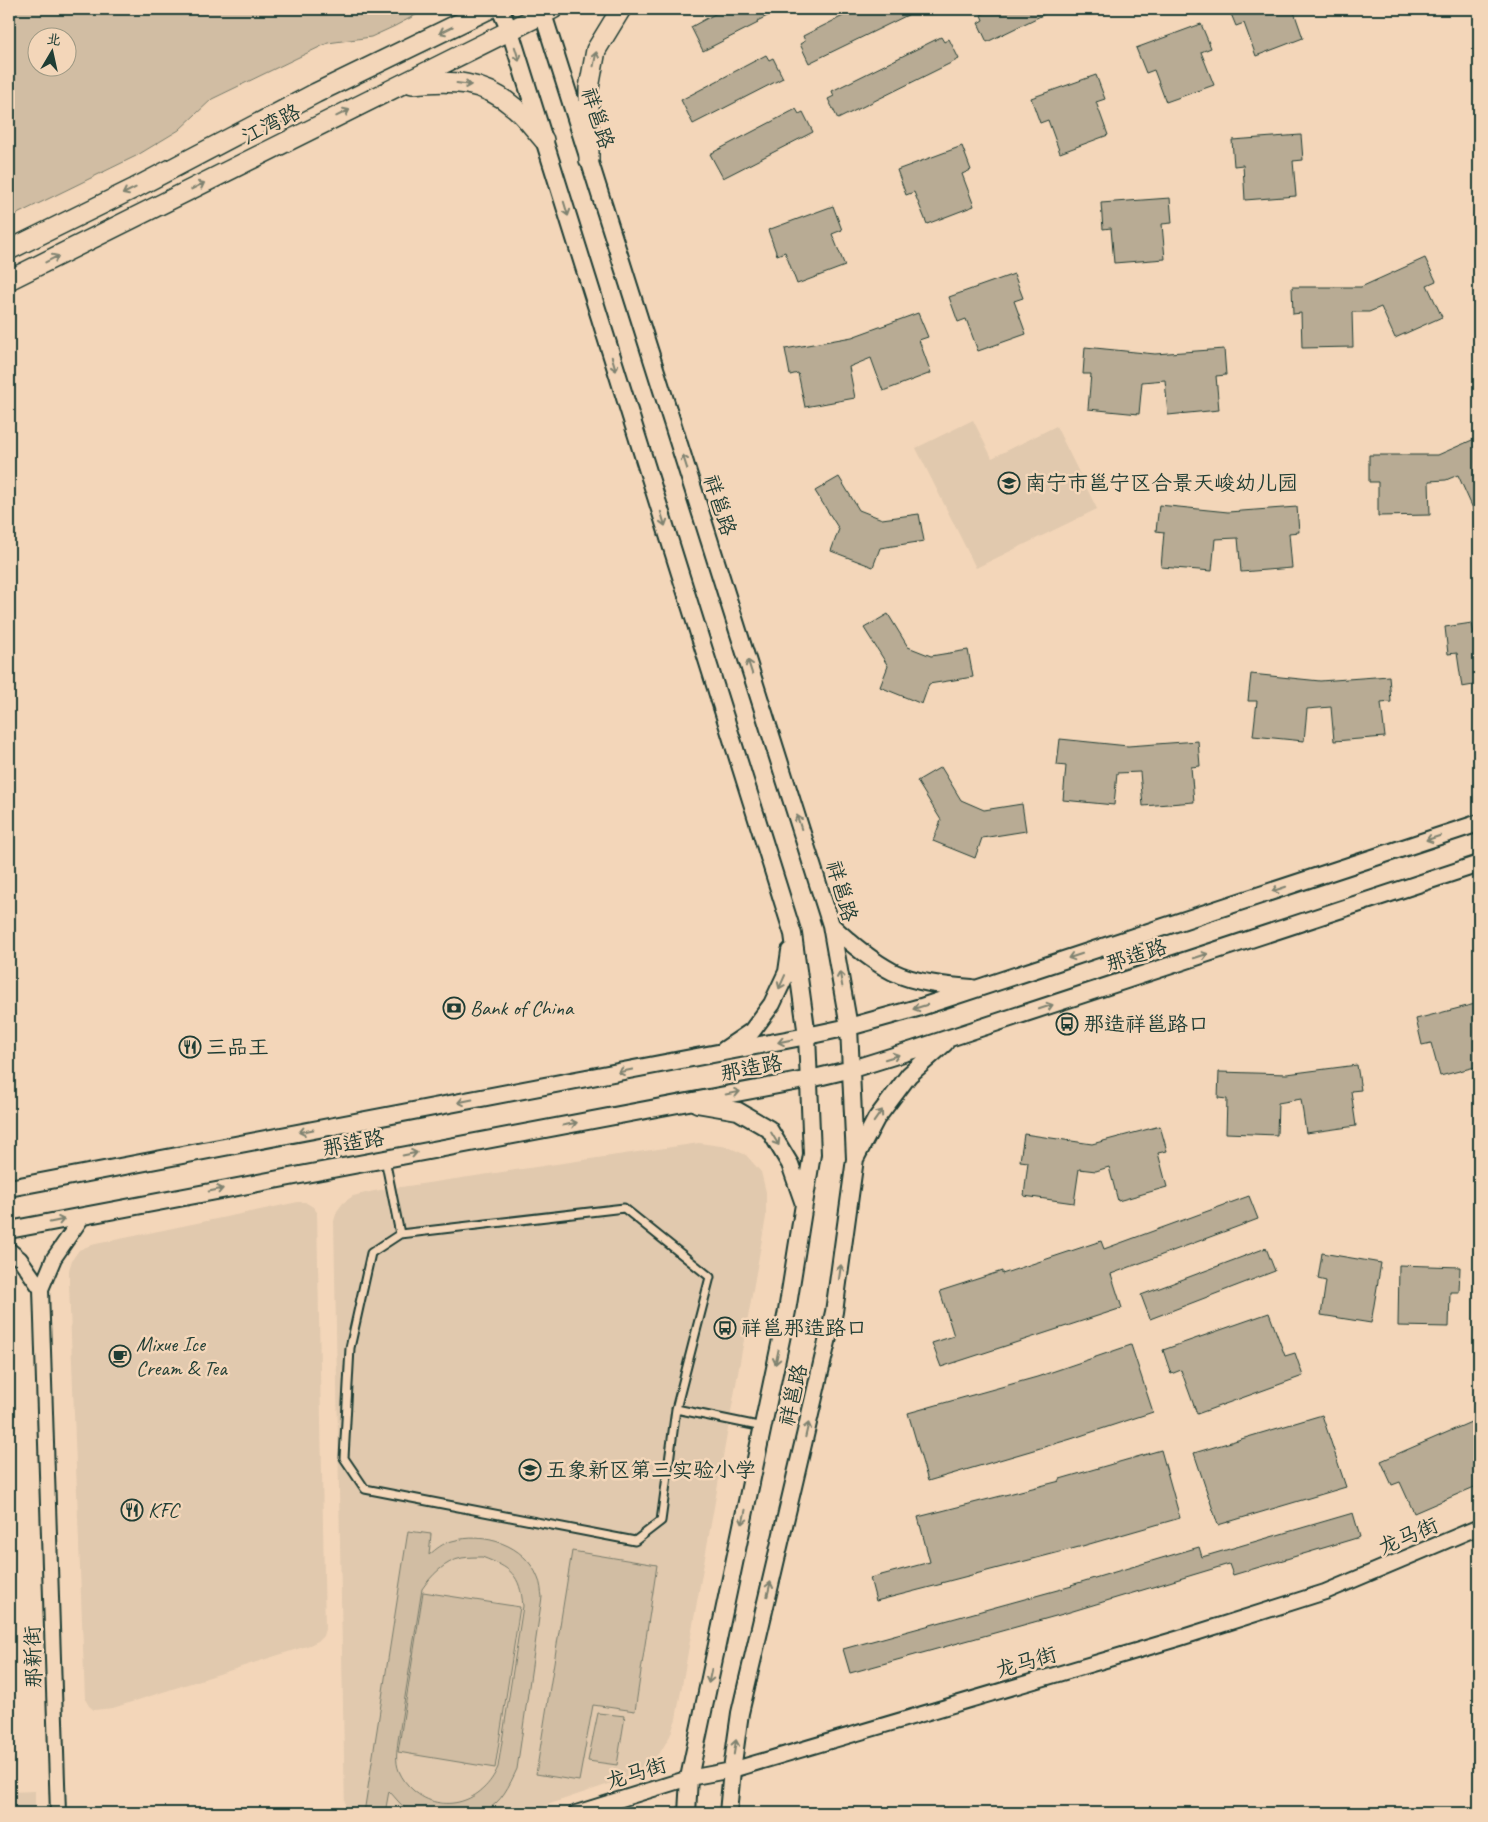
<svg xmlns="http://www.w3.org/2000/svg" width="1488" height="1822" font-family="Caveat,'LXGW WenKai TC',sans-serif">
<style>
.built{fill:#e1c9ae}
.green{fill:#d1bda3;stroke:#787d6c;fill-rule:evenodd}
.building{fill:#b8ab94;stroke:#1f3d34}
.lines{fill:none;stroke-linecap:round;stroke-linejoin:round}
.service-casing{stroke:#1f3d34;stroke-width:11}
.minor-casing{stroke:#1f3d34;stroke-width:18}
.tertiary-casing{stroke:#1f3d34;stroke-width:20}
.secondary-casing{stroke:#1f3d34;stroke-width:22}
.service{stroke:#f3d6b9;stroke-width:7}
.minor{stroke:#f3d6b9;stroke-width:14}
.tertiary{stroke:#f3d6b9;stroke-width:16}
.secondary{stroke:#f3d6b9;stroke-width:19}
.oneway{stroke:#7e8270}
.labels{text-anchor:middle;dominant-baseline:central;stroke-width:5;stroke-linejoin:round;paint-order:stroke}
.street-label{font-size:21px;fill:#1f3d34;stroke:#f3d6b9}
.poi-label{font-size:21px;fill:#1f3d34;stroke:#f3d6b9;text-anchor:start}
</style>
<rect width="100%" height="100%" fill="#f3d6b9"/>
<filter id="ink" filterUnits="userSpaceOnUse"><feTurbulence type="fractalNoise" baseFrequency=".02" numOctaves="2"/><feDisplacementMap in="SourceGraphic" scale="10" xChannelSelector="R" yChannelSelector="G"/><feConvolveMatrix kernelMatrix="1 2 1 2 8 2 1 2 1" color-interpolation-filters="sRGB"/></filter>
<g filter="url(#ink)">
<path class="built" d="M973,420L992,458L1056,426L1097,509L976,568L916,448Z
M699,1143L728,1147L746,1155L761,1172L766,1192V1217L676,1719L670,1736L661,1751L644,1768L624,1779L523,1813H345L334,1221L337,1211L343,1203L353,1196L374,1191Z
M298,1202H305L313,1207L317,1212L325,1629L323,1636L318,1641L310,1645L113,1708L94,1710L89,1706L85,1699L69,1284V1270L72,1260L79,1250L91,1245Z
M35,1791V1813H9V1792Z"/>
<path class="green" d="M9,9H427L395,26L371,37L328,43L212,99L179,130L136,156L9,218ZM38,38H68V68H38Z
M408,1531L431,1534L429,1555C436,1549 443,1543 452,1541C484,1532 525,1544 538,1578C541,1584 541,1591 542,1597L517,1769C509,1786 502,1802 485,1811C481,1814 418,1815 412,1812C403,1809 396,1798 389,1791L385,1813H364ZM482,1557C511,1568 520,1574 523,1606L498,1767C484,1802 442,1816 413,1790C407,1785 402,1778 399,1771C395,1761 397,1751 398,1741L422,1589C431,1576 445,1561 462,1558C468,1557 476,1557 482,1557Z
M572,1551L657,1565L635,1711L593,1705L579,1781L536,1774Z
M423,1592L520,1607L495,1768L398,1752Z
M598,1713L625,1716L617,1765L588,1761Z"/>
<path class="building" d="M724,9H782L757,21L758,23L703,51L691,27Z
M857,9H920L809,63L800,44L805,41L803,36Z
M993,9H1055L987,42L978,23L983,20L981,15Z
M1229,9H1293L1303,38L1256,56L1244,23L1236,26Z
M1201,24L1211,48L1201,52L1214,85L1166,102L1154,70L1146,73L1136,48Z
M941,37L944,42L949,39L959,59L838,119L828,99L834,96L832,91Z
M766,55L769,60L773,58L783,78L693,124L681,100Z
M1096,75L1105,99L1096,102L1108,135L1060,153L1048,120L1040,123L1031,98Z
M796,109L799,114L803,112L813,132L723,178L710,154Z
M1301,135L1303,160L1293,161L1296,196L1245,200L1243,165L1234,166L1232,140Z
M962,146L971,170L962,174L974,206L927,224L914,192L906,195L897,170Z
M1170,198L1172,223L1162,224L1165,259L1114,263L1111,228L1103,229L1101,203Z
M833,206L842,230L832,234L845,266L797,284L785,252L777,255L768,230Z
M1425,258L1436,281L1427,285L1442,317L1395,338L1381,307L1369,312H1352L1353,347L1302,348L1301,313L1293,314L1292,287H1361Z
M1014,274L1023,298L1014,301L1026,334L978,351L966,319L958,322L949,297Z
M918,313L928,337L919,340L931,373L883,391L871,358L849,367L855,398L805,407L798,373L790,375L785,349L852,337Z
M1085,347L1155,354L1224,349L1226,375L1216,376L1219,410L1168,415L1165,380L1142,382L1139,414L1088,409L1091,374H1083Z
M1479,437V522L1458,475L1446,480L1429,481L1430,515L1378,516V482H1369V455H1438Z
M839,477L859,510L882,519L919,514L924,541L880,548L873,567L831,551L839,529L815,491Z
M1159,505L1228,512L1297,507L1299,532L1289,533L1292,568L1241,572L1238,538L1215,539L1212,571L1161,567L1164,532L1156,531Z
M888,614L908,647L931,656L968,650L973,677L929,684L922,704L880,687L888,666L864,628Z
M1472,623L1474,634L1479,633V684L1462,687L1457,653L1448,654L1445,627Z
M1251,674L1320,681L1389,676L1391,702L1381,703L1385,737L1334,741L1331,707L1307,709L1304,741L1253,736L1257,701H1248Z
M1060,739L1128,746L1198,741L1200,766L1191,767L1194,802L1143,806L1140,772L1117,773L1114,805L1063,800L1066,766L1057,765Z
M941,767L961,800L984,810L1022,804L1026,831L982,838L975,858L933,841L941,820L917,781Z
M1479,1003V1066L1440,1076L1431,1043L1422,1045L1416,1019Z
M1357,1065L1361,1090L1351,1091L1356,1126L1306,1133L1301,1099L1278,1103L1277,1135L1226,1133L1227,1099L1218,1098L1219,1072L1287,1074Z
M1160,1126L1167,1151L1158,1153L1167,1187L1118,1201L1109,1167L1096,1171L1079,1169L1074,1203L1024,1196L1028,1162L1020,1161L1024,1134L1092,1144Z
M1249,1196L1258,1219L1111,1274L1122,1308L941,1367L932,1343L954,1336L940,1291L1002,1271V1274L1101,1241L1104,1249Z
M1266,1248L1275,1271L1150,1319L1141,1295Z
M1322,1253L1381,1263L1371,1323L1321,1315L1326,1281L1318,1279Z
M1399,1265L1460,1267L1459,1292H1450L1449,1327L1398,1326Z
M1269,1313L1285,1356L1295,1353L1303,1376L1197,1414L1181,1370L1171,1374L1163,1350Z
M1131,1345L1153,1412L1071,1439L928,1481L908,1413L1037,1377Z
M1322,1415L1346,1487L1218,1525L1194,1453Z
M1471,1422L1475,1432L1479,1430V1485L1414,1513L1400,1482L1392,1485L1381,1461Z
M1161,1450L1180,1518L1079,1547L941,1583L942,1584L876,1601L870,1578L930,1562L918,1517L1060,1481V1479Z
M1353,1513L1360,1537L1233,1575L1229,1564L1063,1614L850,1673L843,1649L1072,1586L1071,1585L1199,1547L1202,1557Z"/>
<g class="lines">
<g class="service-casing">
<path id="service" d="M385,1159L400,1234L624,1208L710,1277L676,1409L763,1427
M400,1234L371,1253L350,1348L344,1458L365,1489L635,1541L661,1521L676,1409"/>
</g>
<g class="minor-casing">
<path id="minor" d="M9,1250L20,1259L41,1289L54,1258L83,1216
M41,1289L58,1813
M576,1813L689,1778L732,1770L1180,1638L1325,1592L1479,1527"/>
</g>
<g class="tertiary-casing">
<path id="tertiary" d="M500,9L510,31L793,934L807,1036L812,1154L787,1311L689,1778L687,1813
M539,9L543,14L831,925L849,1027L855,1159L834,1312L740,1713L732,1770L728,1813
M831,925C850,943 870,960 893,972C915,983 947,986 972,988
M724,1050L752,1031L772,1004L787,972L790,951
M697,1104L738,1111L769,1129L790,1164L804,1204
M856,1157L876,1119L909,1075L945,1043
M9,1188L807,1036L849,1027L921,1007L1479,823
M9,1230L810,1079L852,1069L913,1050L1479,864"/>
</g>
<g class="secondary-casing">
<path id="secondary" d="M412,84C452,80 483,80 515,108C526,117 534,129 544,140
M589,160V88L596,50L621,9
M9,250L135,188L316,93L489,9
M9,280L553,9"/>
</g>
<use href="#service" class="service"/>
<use href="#minor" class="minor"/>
<use href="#tertiary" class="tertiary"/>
<use href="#secondary" class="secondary"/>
</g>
<defs><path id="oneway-shaft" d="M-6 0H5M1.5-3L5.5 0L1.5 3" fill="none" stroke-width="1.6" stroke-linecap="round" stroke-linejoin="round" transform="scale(1.25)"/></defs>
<g class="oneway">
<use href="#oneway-shaft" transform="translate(446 30) rotate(154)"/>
<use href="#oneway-shaft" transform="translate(517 54) rotate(73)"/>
<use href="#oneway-shaft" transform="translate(595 59) rotate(-79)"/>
<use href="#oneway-shaft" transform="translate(464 84) rotate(7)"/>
<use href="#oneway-shaft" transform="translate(343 113) rotate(-26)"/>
<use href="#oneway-shaft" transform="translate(198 186) rotate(-27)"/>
<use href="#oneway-shaft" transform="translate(129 191) rotate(154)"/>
<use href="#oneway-shaft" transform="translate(566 209) rotate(73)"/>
<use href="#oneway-shaft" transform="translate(52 259) rotate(-27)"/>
<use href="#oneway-shaft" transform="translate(614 364) rotate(73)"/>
<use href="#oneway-shaft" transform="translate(685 462) rotate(-108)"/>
<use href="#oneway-shaft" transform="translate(663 519) rotate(73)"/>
<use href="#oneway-shaft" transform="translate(750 667) rotate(-108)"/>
<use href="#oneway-shaft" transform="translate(799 822) rotate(-108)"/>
<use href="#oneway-shaft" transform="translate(1433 838) rotate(162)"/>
<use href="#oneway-shaft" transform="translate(1279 889) rotate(162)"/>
<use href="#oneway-shaft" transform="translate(1075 956) rotate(162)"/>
<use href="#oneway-shaft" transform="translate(1201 956) rotate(-18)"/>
<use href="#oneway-shaft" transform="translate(841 979) rotate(-100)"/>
<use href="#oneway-shaft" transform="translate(782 982) rotate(114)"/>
<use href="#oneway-shaft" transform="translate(920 1007) rotate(163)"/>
<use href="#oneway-shaft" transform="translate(1046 1007) rotate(-18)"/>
<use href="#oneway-shaft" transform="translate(785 1041) rotate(169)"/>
<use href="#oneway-shaft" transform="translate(892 1057) rotate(-17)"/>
<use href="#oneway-shaft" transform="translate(625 1071) rotate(169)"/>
<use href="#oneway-shaft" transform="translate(733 1093) rotate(-11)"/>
<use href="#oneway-shaft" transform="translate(465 1101) rotate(169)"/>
<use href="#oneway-shaft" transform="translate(878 1116) rotate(-55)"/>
<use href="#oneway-shaft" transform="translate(570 1124) rotate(-11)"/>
<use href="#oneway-shaft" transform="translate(306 1131) rotate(169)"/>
<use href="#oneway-shaft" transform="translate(775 1139) rotate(59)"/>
<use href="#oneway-shaft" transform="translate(410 1154) rotate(-11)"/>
<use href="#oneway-shaft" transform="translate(216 1190) rotate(-11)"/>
<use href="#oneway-shaft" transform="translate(57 1221) rotate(-11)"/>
<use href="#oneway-shaft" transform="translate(840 1272) rotate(-82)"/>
<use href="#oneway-shaft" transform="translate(777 1357) rotate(102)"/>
<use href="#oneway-shaft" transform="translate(807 1430) rotate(-77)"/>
<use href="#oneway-shaft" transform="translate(744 1517) rotate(102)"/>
<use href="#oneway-shaft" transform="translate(769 1589) rotate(-77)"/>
<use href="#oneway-shaft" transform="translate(710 1676) rotate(102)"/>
<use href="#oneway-shaft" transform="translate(735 1747) rotate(-81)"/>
</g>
</g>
<defs>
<g id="school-ring" transform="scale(1.125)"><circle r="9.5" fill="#f3d6b9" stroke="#1f3d34" stroke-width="1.5"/><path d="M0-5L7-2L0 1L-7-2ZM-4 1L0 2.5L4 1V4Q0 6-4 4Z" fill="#1f3d34"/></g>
<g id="bank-ring" transform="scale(1.125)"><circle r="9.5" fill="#f3d6b9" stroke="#1f3d34" stroke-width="1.5"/><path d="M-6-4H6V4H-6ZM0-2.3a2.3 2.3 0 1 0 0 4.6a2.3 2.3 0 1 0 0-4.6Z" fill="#1f3d34"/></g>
<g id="bus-ring" transform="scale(1.125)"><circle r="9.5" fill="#f3d6b9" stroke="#1f3d34" stroke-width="1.5"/><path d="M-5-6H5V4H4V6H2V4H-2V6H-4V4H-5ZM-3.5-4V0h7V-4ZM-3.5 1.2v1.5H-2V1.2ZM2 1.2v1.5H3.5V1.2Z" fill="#1f3d34"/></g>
<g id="restaurant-ring" transform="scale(1.125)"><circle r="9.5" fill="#f3d6b9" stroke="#1f3d34" stroke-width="1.5"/><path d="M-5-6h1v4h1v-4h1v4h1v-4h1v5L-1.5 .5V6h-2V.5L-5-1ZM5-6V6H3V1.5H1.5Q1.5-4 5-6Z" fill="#1f3d34"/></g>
<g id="cafe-ring" transform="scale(1.125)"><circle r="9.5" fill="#f3d6b9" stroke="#1f3d34" stroke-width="1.5"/><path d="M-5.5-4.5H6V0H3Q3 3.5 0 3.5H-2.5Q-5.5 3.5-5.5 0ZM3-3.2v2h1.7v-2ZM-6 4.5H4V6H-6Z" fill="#1f3d34"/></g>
</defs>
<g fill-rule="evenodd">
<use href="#school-ring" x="1009" y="483"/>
<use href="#bank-ring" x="454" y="1008"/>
<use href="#bus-ring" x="1067" y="1024"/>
<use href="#restaurant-ring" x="190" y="1047"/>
<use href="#bus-ring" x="725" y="1328"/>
<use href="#cafe-ring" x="120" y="1356"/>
<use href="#school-ring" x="530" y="1470"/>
<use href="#restaurant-ring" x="132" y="1510"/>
</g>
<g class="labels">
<g class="street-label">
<text transform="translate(598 118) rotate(72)">祥邕路</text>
<text transform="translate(271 124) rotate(-27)">江湾路</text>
<text transform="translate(720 505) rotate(72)">祥邕路</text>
<text transform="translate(842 891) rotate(74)">祥邕路</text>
<text transform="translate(1136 955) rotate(-18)">那造路</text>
<text transform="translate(751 1068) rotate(-11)">那造路</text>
<text transform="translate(353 1143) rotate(-11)">那造路</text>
<text transform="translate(793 1395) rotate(-77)">祥邕路</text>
<text transform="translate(1408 1536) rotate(-23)">龙马街</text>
<text transform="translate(33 1657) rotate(-92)">那新街</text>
<text transform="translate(1026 1662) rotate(-16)">龙马街</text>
<text transform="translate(636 1773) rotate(-17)">龙马街</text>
</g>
<g class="poi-label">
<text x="1025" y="483">南宁市邕宁区合景天峻幼儿园</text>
<text x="470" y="1008">Bank of China</text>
<text x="1083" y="1024">那造祥邕路口</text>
<text x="206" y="1047">三品王</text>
<text x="741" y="1328">祥邕那造路口</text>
<text x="136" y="1344">Mixue Ice<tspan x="136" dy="24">Cream &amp; Tea</tspan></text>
<text x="546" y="1470">五象新区第三实验小学</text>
<text x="148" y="1510">KFC</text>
</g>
</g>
<rect width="1488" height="1822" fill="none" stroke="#f3d6b9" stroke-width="30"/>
<rect x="15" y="15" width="1458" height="1792" fill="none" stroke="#1f3d34" stroke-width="2" filter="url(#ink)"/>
<g transform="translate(52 52) rotate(9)"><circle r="24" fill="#f3d6b9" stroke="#9e9984"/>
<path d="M0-4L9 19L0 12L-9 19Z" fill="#1f3d34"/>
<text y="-8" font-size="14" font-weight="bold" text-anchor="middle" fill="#1f3d34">北</text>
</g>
</svg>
